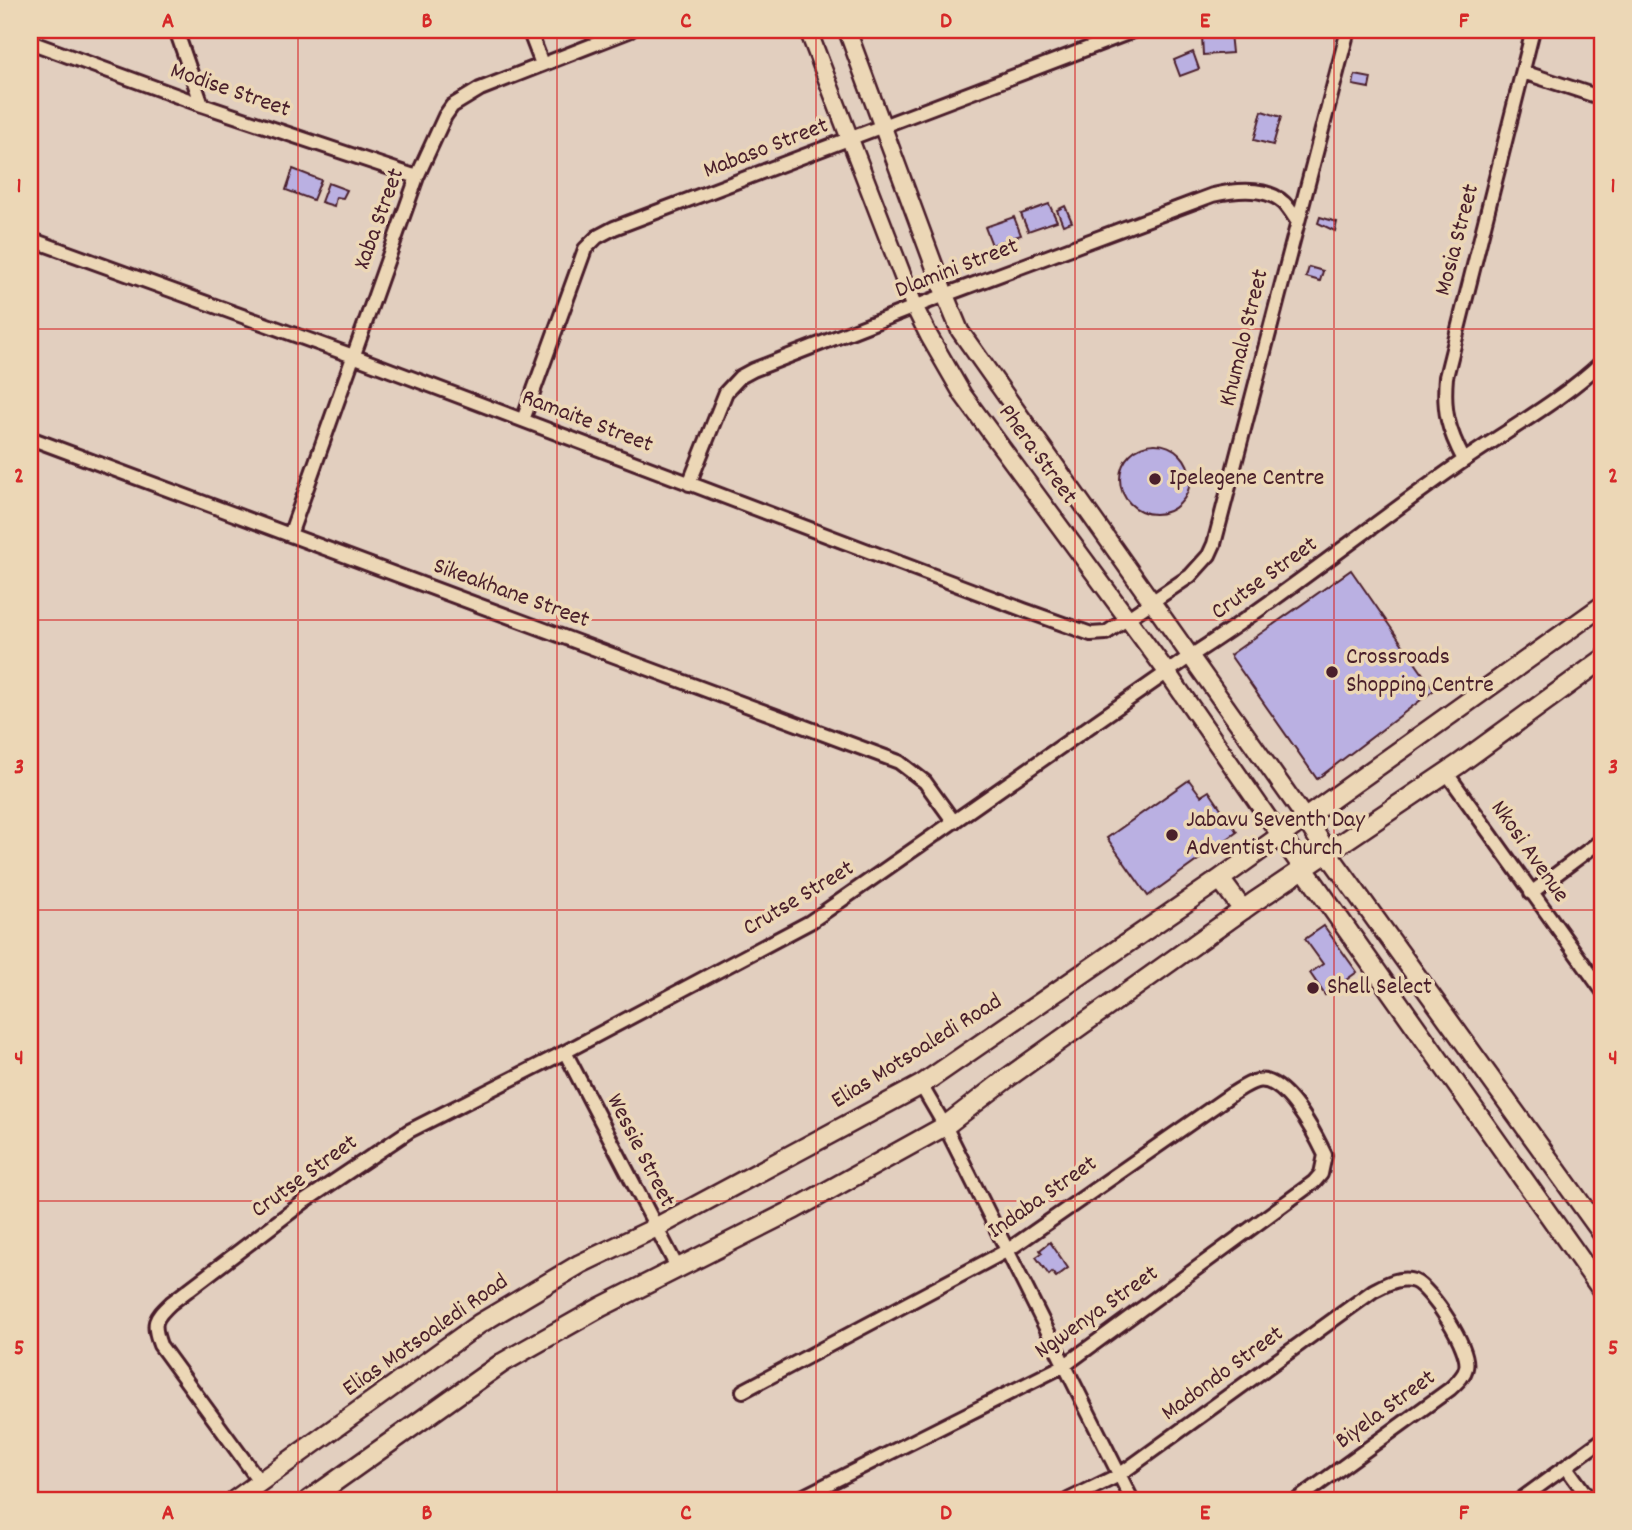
<svg xmlns="http://www.w3.org/2000/svg" width="1632" height="1530" font-family="Dekko,sans-serif">
<style>
.building{fill:#bab0e2;stroke:#4a1f2b;stroke-width:2}
.lines{fill:none;stroke-linecap:round;stroke-linejoin:round}
.minor-casing{stroke:#4a1f2b;stroke-width:18}
.tertiary-casing{stroke:#4a1f2b;stroke-width:21}
.secondary-casing{stroke:#4a1f2b;stroke-width:23}
.minor{stroke:#ecd7b6;stroke-width:12}
.tertiary{stroke:#ecd7b6;stroke-width:16}
.secondary{stroke:#ecd7b6;stroke-width:18}
.grid{fill:none;stroke:#d62828;stroke-width:2;stroke-opacity:0.55}
.poi-dot{fill:#4a1f2b;stroke:#ecd7b6;stroke-width:2.5}
.labels{text-anchor:middle;dominant-baseline:central;stroke-width:7;stroke-linejoin:round;paint-order:stroke}
.street-label{font-size:24px;fill:#4a1f2b;stroke:#ecd7b6}
.poi-label{font-size:24px;fill:#4a1f2b;stroke:#ecd7b6;text-anchor:start}
.neatline{fill:none;stroke:#d62828;stroke-width:2.5}
.grid-label{font-size:23px;text-anchor:middle;font-weight:bold;fill:#d62828}
</style>
<rect width="100%" height="100%" fill="#e2cfbf"/>
<filter id="ink" filterUnits="userSpaceOnUse"><feTurbulence type="fractalNoise" baseFrequency=".0143" numOctaves="2"/><feDisplacementMap in="SourceGraphic" scale="14" xChannelSelector="R" yChannelSelector="G"/><feConvolveMatrix kernelMatrix="1 2 1 2 8 2 1 2 1" color-interpolation-filters="sRGB"/></filter>
<g filter="url(#ink)">
<path class="building" d="M1230,33L1232,53L1203,55L1202,36Z
M1193,52L1199,69L1180,76L1174,60Z
M1355,75L1371,78L1369,88L1353,85Z
M1262,111L1281,117L1273,145L1254,140Z
M293,169L321,180L313,200L286,190Z
M328,183L347,190L343,198L336,197L334,206L321,202Z
M1049,204L1057,221L1028,231L1021,214Z
M1065,206L1072,222L1063,225L1057,210Z
M1014,217L1021,235L992,245L985,227Z
M1320,217L1337,222L1335,231L1318,223Z
M1309,267L1323,271L1320,281L1306,277Z
M1120 479a35 35 0 1 1 70 0a35 35 0 1 1-70 0Z
M1351,570L1434,690L1317,779L1230,655Z
M1189,780L1201,796L1209,791L1237,832L1148,896L1107,838Z
M1324,926L1357,972L1325,995L1310,973L1323,964L1305,939Z
M1050,1242L1068,1268L1056,1277L1052,1272L1049,1275L1036,1257L1042,1253L1040,1250Z"/>
<g class="lines">
<g class="minor-casing">
<path id="minor" d="M176,30L202,105
M529,30L542,64
M30,42L202,105L417,177
M1523,72L1602,98
M30,239L353,356L1024,610L1091,634L1106,633L1190,576L1209,555L1214,544L1348,30
M523,420L585,249L597,237L614,228L1136,30
M30,438L899,762L925,782L954,822
M1464,460C1448,430 1443,411 1446,377L1533,30
M689,484L726,392L740,377L753,370L945,295L1213,195C1235,190 1266,186 1284,203C1289,208 1293,215 1297,221
M290,535L417,177L445,116L452,106L480,89L631,30
M1446,772L1602,990
M1531,893L1602,840
M565,1052L678,1269
M921,1085L945,1126L1132,1500
M743,1391L1008,1250L1232,1094C1239,1090 1248,1083 1257,1081C1285,1075 1315,1134 1325,1155L1321,1174L1314,1182L1065,1365L796,1500
M1566,1467L1590,1500
M260,1482L160,1345C152,1323 154,1319 171,1303L305,1201L409,1131L565,1052L810,922L1189,657C1284,596 1371,525 1463,461C1509,429 1561,401 1602,362
M1068,1500L1119,1475L1373,1291C1385,1285 1399,1276 1414,1281C1431,1288 1471,1349 1466,1368C1464,1377 1456,1383 1450,1389L1297,1500
M1520,1500L1602,1440"/>
</g>
<g class="tertiary-casing">
<path id="tertiary" d="M808,30L915,308L929,336L963,395L1167,672L1280,835
M847,30L945,295L960,331L1305,818"/>
</g>
<g class="secondary-casing">
<path id="secondary" d="M1305,818L1327,852L1602,1233
M1280,835L1602,1290
M1220,879L1243,910
M235,1500L479,1324L580,1264L655,1228L921,1085L1220,879L1602,606
M309,1500L502,1363L601,1307L795,1209L945,1126L1006,1079L1254,902L1459,764L1602,660"/>
</g>
<use href="#minor" class="minor"/>
<use href="#tertiary" class="tertiary"/>
<use href="#secondary" class="secondary"/>
</g>
</g>
<path class="grid" d="M298,30V1500M557,30V1500M816,30V1500M1075,30V1500M1334,30V1500M30,329H1602M30,620H1602M30,910H1602M30,1201H1602"/>
<g class="poi-dot">
<circle cx="1155" cy="479" r="7"/>
<circle cx="1332" cy="672" r="7"/>
<circle cx="1172" cy="835" r="7"/>
<circle cx="1313" cy="988" r="7"/>
</g>
<g class="labels">
<g class="street-label">
<text transform="translate(230 91) rotate(19)">Modise Street</text>
<text transform="translate(766 149) rotate(-21)">Mabaso Street</text>
<text transform="translate(380 219) rotate(-70)">Xaba Street</text>
<text transform="translate(1458 240) rotate(-75)">Mosia Street</text>
<text transform="translate(957 269) rotate(-21)">Dlamini Street</text>
<text transform="translate(1245 338) rotate(-76)">Khumalo Street</text>
<text transform="translate(587 422) rotate(21)">Ramaite Street</text>
<text transform="translate(1037 455) rotate(54)">Phera Street</text>
<text transform="translate(1265 579) rotate(-36)">Crutse Street</text>
<text transform="translate(511 594) rotate(20)">Sikeakhane Street</text>
<text transform="translate(1529 852) rotate(55)">Nkosi Avenue</text>
<text transform="translate(799 899) rotate(-31)">Crutse Street</text>
<text transform="translate(917 1052) rotate(-32)">Elias Motsoaledi Road</text>
<text transform="translate(640 1151) rotate(63)">Wessie Street</text>
<text transform="translate(305 1177) rotate(-36)">Crutse Street</text>
<text transform="translate(1043 1198) rotate(-35)">Indaba Street</text>
<text transform="translate(1097 1313) rotate(-35)">Ngwenya Street</text>
<text transform="translate(426 1336) rotate(-35)">Elias Motsoaledi Road</text>
<text transform="translate(1223 1374) rotate(-36)">Madondo Street</text>
<text transform="translate(1386 1410) rotate(-36)">Biyela Street</text>
</g>
<g class="poi-label">
<text x="1169" y="479">Ipelegene Centre</text>
<text x="1346" y="658">Crossroads<tspan x="1346" dy="28">Shopping Centre</tspan></text>
<text x="1186" y="821">Jabavu Seventh Day<tspan x="1186" dy="28">Adventist Church</tspan></text>
<text x="1327" y="988">Shell Select</text>
</g>
</g>
<rect width="1632" height="1530" fill="none" stroke="#ecd7b6" stroke-width="77"/>
<rect x="38" y="38" width="1556" height="1454" class="neatline"/>
<g class="grid-label">
<text x="168" y="27">A</text>
<text x="427" y="27">B</text>
<text x="686" y="27">C</text>
<text x="946" y="27">D</text>
<text x="1205" y="27">E</text>
<text x="1464" y="27">F</text>
<text x="19" y="192">1</text>
<text x="1613" y="192">1</text>
<text x="19" y="482">2</text>
<text x="1613" y="482">2</text>
<text x="19" y="773">3</text>
<text x="1613" y="773">3</text>
<text x="19" y="1064">4</text>
<text x="1613" y="1064">4</text>
<text x="19" y="1354">5</text>
<text x="1613" y="1354">5</text>
<text x="168" y="1519">A</text>
<text x="427" y="1519">B</text>
<text x="686" y="1519">C</text>
<text x="946" y="1519">D</text>
<text x="1205" y="1519">E</text>
<text x="1464" y="1519">F</text>
</g>
</svg>
